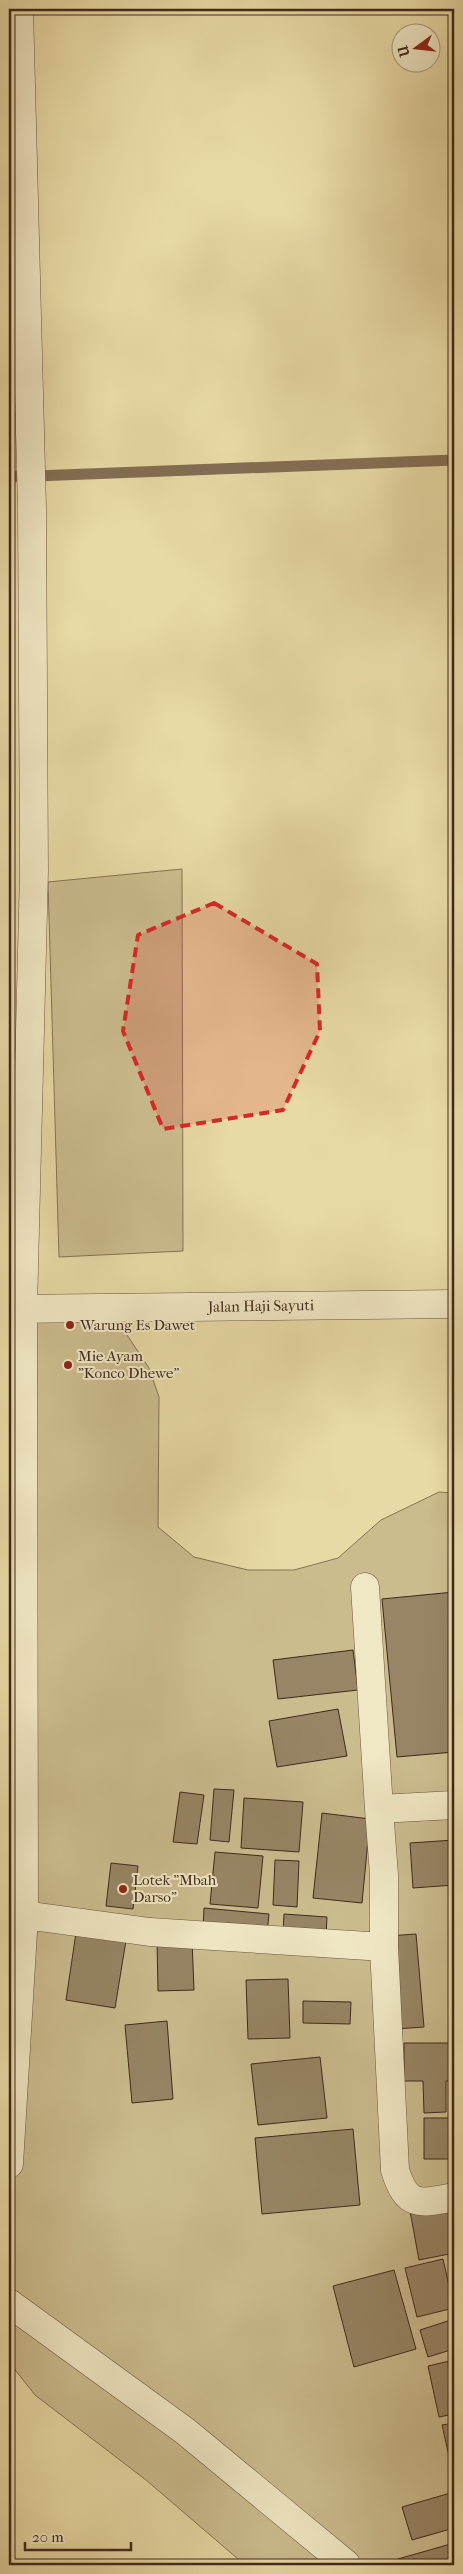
<svg xmlns="http://www.w3.org/2000/svg" width="463" height="2574" font-family="'IM FELL French Canon',serif">
<style>
.green{fill:#cbbc8e;stroke:#867256}
.lines{fill:none;stroke-linecap:round;stroke-linejoin:round}
.stream{stroke:#836e54;stroke-width:11}
.building{fill:#978565;stroke:#40281f}
.minor-casing{stroke:#6a5440;stroke-width:29}
.minor{stroke:#f0e7c4;stroke-width:28}
.marked{fill:#d62828;fill-opacity:0.2;stroke:#d62828;stroke-width:4;stroke-dasharray:10 6;stroke-linejoin:round}
.poi-dot{fill:#8f2418;stroke:#f0e7c4;stroke-width:2}
.labels{text-anchor:middle;dominant-baseline:central;stroke-width:4;stroke-linejoin:round;paint-order:stroke}
.street-label{font-size:15px;fill:#40281f;stroke:#f0e7c4}
.poi-label{font-size:15px;fill:#40281f;stroke:#f0e7c4;text-anchor:start}
</style>
<rect width="100%" height="100%" fill="#e8daa5"/>
<filter id="stains"><feTurbulence type="fractalNoise" baseFrequency=".004" numOctaves="4"/><feColorMatrix values="0 0 0 0 .2 0 0 0 0 .09 0 0 0 0 .02 0 0 0 .5 -.17"/></filter>
<radialGradient id="worn" r=".72"><stop offset=".6" stop-color="#630" stop-opacity="0"/><stop offset="1" stop-color="#630" stop-opacity=".3"/></radialGradient>
<path class="green" d="M182,869L183,1251L59,1257L48,882Z
M113,1314L149,1368L159,1397L158,1527L194,1557L248,1570H294L338,1558L381,1520L439,1492L454,1493V2565H245L146,2480L35,2395L9,2362V1317Z"/>
<g class="lines">
<path class="stream" d="M9,477L454,460"/>
</g>
<path class="building" d="M9,869L13,958H9Z
M454,1592V1752L397,1757L382,1599Z
M353,1650L358,1690L278,1699L273,1660Z
M338,1709L347,1756L277,1767L269,1721Z
M214,1789L234,1790L229,1842L210,1840Z
M180,1792L204,1795L197,1844L173,1842Z
M244,1798L303,1802L299,1852L241,1848Z
M322,1813L370,1819L362,1903L313,1898Z
M454,1840V1885L413,1888L410,1843Z
M215,1852L263,1856L258,1908L210,1904Z
M275,1860L299,1861L297,1907L273,1905Z
M111,1863L138,1866L133,1909L106,1906Z
M204,1908L269,1914L267,1933L203,1928Z
M284,1914L327,1917L326,1937L283,1933Z
M77,1926L127,1934L115,2008L66,2000Z
M416,1934L424,2027L395,2029L388,1936Z
M192,1940L194,1990L158,1991L157,1941Z
M288,1979L290,2038L248,2039L246,1980Z
M449,2000H454V2037H450Z
M303,2001L351,2002L350,2024L303,2023Z
M167,2021L173,2099L132,2103L125,2025Z
M404,2043H454V2081H446V2112L424,2113L423,2081H404Z
M320,2057L327,2118L258,2125L251,2064Z
M424,2118H454V2159H424Z
M353,2129L360,2205L262,2214L255,2138Z
M454,2202V2253L419,2260L410,2211Z
M443,2259L454,2308L417,2317L405,2268Z
M394,2270L416,2349L354,2367L333,2286Z
M454,2319V2349L428,2357L420,2330Z
M454,2360V2414L439,2417L428,2366Z
M454,2423V2479L442,2425Z
M454,2492V2528L412,2540L402,2507Z
M454,2543V2565H392L391,2561Z"/>
<g class="lines">
<g class="minor-casing">
<path id="minor" d="M9,1309L454,1304
M365,1587L379,1809
M24,1915L150,1932L384,1947V1875L379,1809L454,1805
M384,1947L395,2170C407,2208 419,2204 454,2197
M9,2164L24,1915L23,1309L34,871L32,508L19,9
M9,2303L185,2431L346,2564"/>
</g>
<use href="#minor" class="minor"/>
</g>
<path class="marked" d="M214,903L317,964L320,1031L283,1110L163,1129L123,1031L138,935Z"/>
<g class="poi-dot">
<circle cx="70" cy="1325" r="5"/>
<circle cx="68" cy="1365" r="5"/>
<circle cx="123" cy="1889" r="5"/>
</g>
<g class="labels">
<g class="street-label">
<text transform="translate(261 1306) rotate(-1)">Jalan Haji Sayuti</text>
</g>
<g class="poi-label">
<text x="80" y="1325">Warung Es Dawet</text>
<text x="78" y="1356">Mie Ayam<tspan x="78" dy="17">"Konco Dhewe"</tspan></text>
<text x="133" y="1880">Lotek "Mbah<tspan x="133" dy="17">Darso"</tspan></text>
</g>
</g>
<rect width="463" height="2574" fill="none" stroke="#e8daa5" stroke-width="30"/>
<rect x="10" y="10" width="443" height="2554" fill="none" stroke="#40281f" stroke-width="2.5"/>
<rect x="15" y="15" width="433" height="2544" fill="none" stroke="#40281f"/>
<g transform="translate(416 48) rotate(255)"><circle r="24" fill="#f0e7c4" stroke="#aa9b82"/>
<path d="M0-4L9 19L0 12L-9 19Z" fill="#8f2418"/>
<text y="-8" font-size="14" font-weight="bold" text-anchor="middle" fill="#40281f">U</text>
</g>
<path d="M25 2542v8h106v-8" fill="none" stroke="#40281f" stroke-width="2.5"/>
<text x="32" y="2542" font-size="15" fill="#40281f" stroke="#f0e7c4" stroke-width="4" paint-order="stroke">20 m</text>
<rect width="100%" height="100%" filter="url(#stains)"/>
<rect width="100%" height="100%" fill="url(#worn)"/>
</svg>
